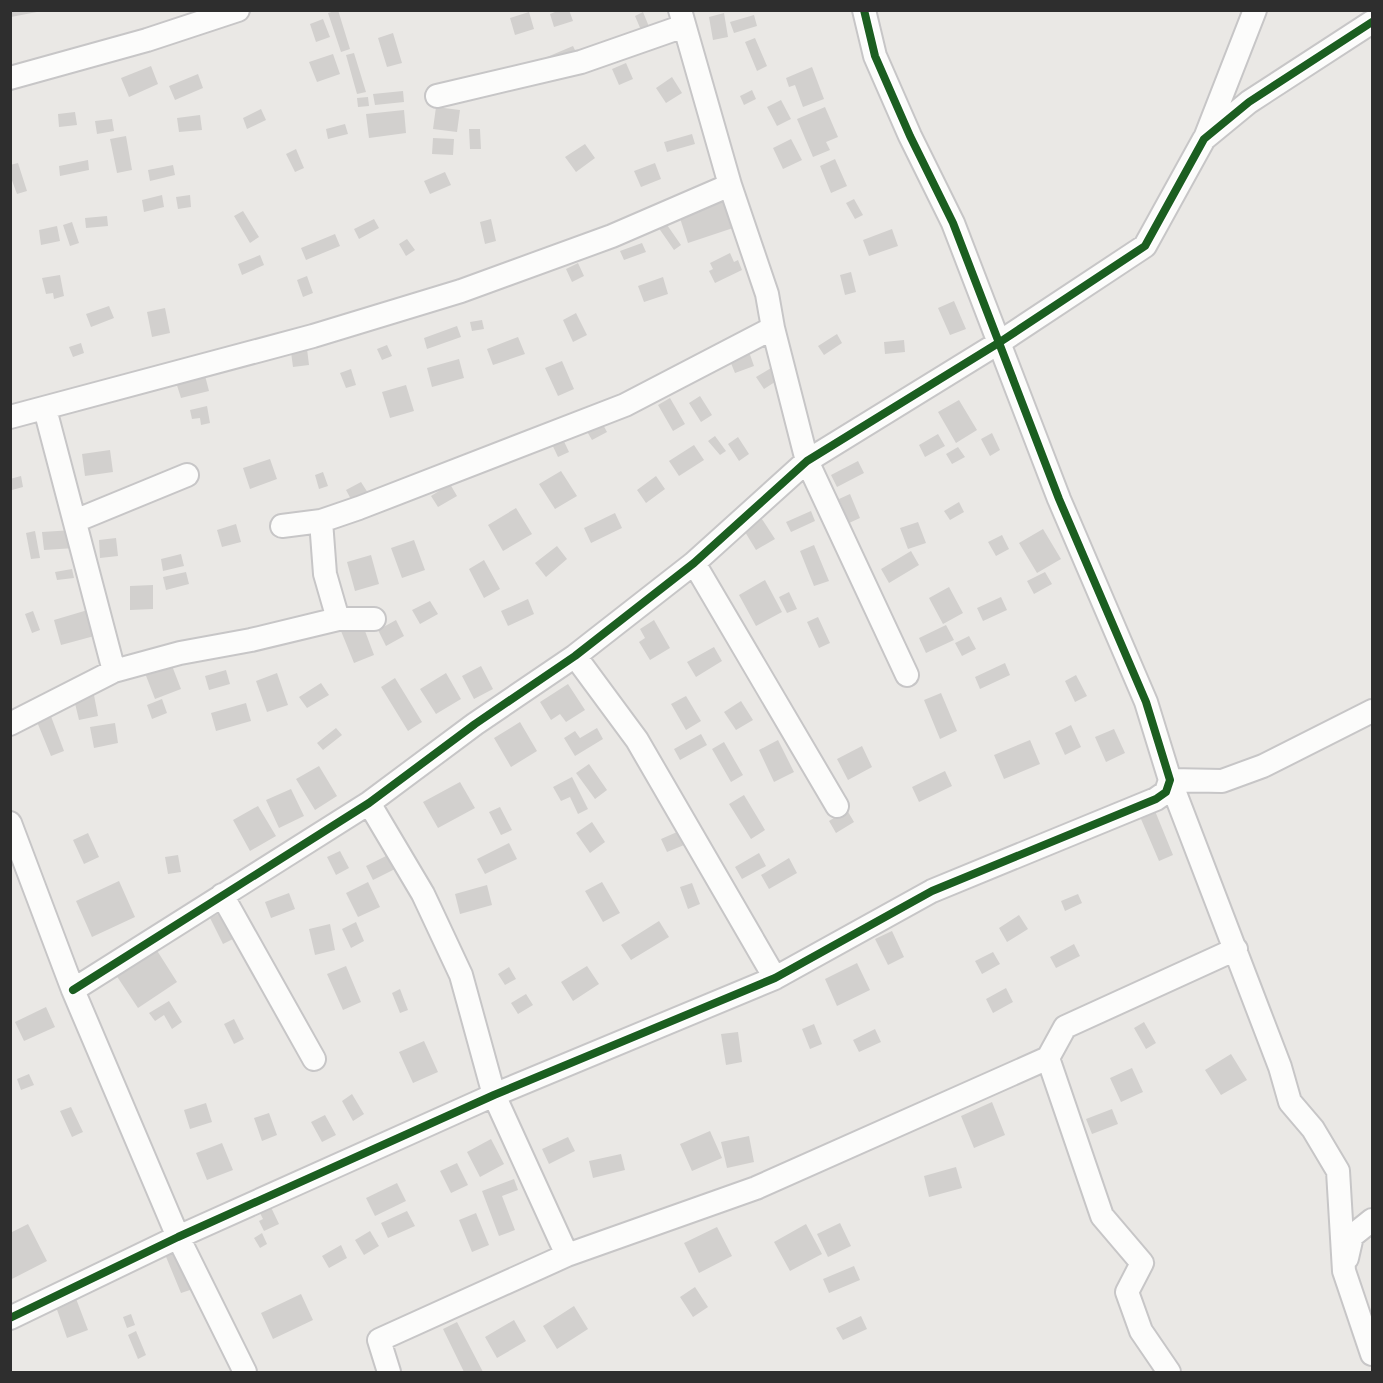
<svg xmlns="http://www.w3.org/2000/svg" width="1383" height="1383" font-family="'Roboto Condensed',sans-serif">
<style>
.building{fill:#d2d0ce}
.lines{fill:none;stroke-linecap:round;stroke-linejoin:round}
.minor-casing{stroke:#c7c6c7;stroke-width:26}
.minor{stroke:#fcfcfb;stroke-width:22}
.cycleway-casing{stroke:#fff;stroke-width:11}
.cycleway{stroke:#1b5e20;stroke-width:8}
</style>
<rect width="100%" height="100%" fill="#eae8e5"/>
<path class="building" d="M10,10H37V12L11,17Z
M338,10L350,49L341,52L328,13Z
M560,10H569L573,21L554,27L550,14Z
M529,12L534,29L515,35L510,18Z
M643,12L652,34L644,37L635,16Z
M724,13L728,37L713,40L709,17Z
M754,15L757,26L734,33L730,22Z
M323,19L330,37L316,42L310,24Z
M393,33L402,63L387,67L378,38Z
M755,38L767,66L757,71L745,42Z
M573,46L578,56L544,70L540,60Z
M354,53L366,92L357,94L346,55Z
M333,54L340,74L317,82L309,62Z
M626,63L633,79L619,85L612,69Z
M151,66L158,84L129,97L121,78Z
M812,67L824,99L803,107L795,85L789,87L786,78Z
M198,74L203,88L175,100L169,86Z
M672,77L682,93L666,103L656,88Z
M752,90L756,99L744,105L740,96Z
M403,91L404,102L375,105L373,94Z
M368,97L369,106L358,107L357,98Z
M781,100L791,119L777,126L767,107Z
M436,107L460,110L457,132L433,129Z
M825,107L838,137L826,142L830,150L813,157L797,119Z
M261,109L266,120L247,129L243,118Z
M404,110L406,133L369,138L366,114Z
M75,112L77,125L59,127L58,114Z
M200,115L202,130L179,132L177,118Z
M112,119L114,131L97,134L95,121Z
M345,124L348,134L328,139L326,129Z
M469,129H480L481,149H470Z
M692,134L695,144L667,152L664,142Z
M126,136L132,170L117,173L110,139Z
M433,138L454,139L453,155L432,154Z
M791,139L802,160L783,169L773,148Z
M585,144L595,158L576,172L565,157Z
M296,149L304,168L295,172L286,154Z
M835,159L847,186L831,193L820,166Z
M88,160L89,170L60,176L59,166Z
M18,163L27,191L17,194L10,175V165Z
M655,163L661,179L641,187L634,171Z
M173,165L175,175L150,181L148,170Z
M445,172L451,185L430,194L424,181Z
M162,195L164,207L144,212L142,200Z
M190,195L191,207L178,209L176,197Z
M723,197L733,228L688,243L678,212Z
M854,199L863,215L855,219L846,203Z
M243,211L259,237L250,243L234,216Z
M107,216L108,226L86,228L85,218Z
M374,219L379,228L359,239L354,229Z
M491,219L496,241L485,244L480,222Z
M72,222L79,243L70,246L63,225Z
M665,222L681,245L674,250L658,227Z
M57,226L60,241L41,245L39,230Z
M892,229L898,246L869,256L863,240Z
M335,234L340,246L306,260L301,248Z
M407,239L415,250L406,256L399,244Z
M642,243L646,252L624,260L620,251Z
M730,253L734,262L738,260L742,270L715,283L709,271L713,269L710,263Z
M260,255L264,265L242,275L238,264Z
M578,263L584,276L572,282L566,269Z
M851,272L856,292L845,295L840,275Z
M60,275L64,296L54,299L53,293L46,294L42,278Z
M307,276L313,293L303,297L297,280Z
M663,277L668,294L644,302L638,286Z
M954,301L966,329L950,335L938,308Z
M109,306L114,318L91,327L86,314Z
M165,308L170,333L152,337L147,312Z
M576,313L587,335L573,342L563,320Z
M482,320L484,329L472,331L470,322Z
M457,326L461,337L427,349L424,338Z
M837,334L842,343L824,355L818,346Z
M518,337L525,354L493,365L487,349Z
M904,340L905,352L885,354L884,342Z
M81,343L84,353L73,357L69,347Z
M387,345L392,356L382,360L377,349Z
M307,349L309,365L293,367L291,352Z
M748,349L754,366L735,373L728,356Z
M459,359L464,378L432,387L427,368Z
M562,361L574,389L558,396L545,368Z
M203,368L209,391L181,398L174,376Z
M771,368L778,380L764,389L756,377Z
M351,369L356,385L346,388L340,373Z
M406,385L414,411L390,418L382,392Z
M700,396L712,415L701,422L689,403Z
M670,398L685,424L673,431L658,405Z
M959,400L977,430L956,443L938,412Z
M207,406L210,423L201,425L200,418L192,419L190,410Z
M600,419L607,432L592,440L585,428Z
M560,433L569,452L558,457L549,438Z
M992,433L1000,450L990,456L981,439Z
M938,434L945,446L925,457L919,445Z
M715,436L726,451L720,455L708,441Z
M738,437L749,454L739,461L728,444Z
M694,445L704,460L679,476L669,461Z
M958,447L965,457L952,464L946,454Z
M110,450L113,472L85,476L82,454Z
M270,459L277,479L250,489L243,468Z
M858,461L864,473L837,487L831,475Z
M561,471L577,496L555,509L539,484Z
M323,472L328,486L319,489L315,475Z
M21,476L23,487L12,490L10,479Z
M656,476L665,489L646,503L637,490Z
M361,482L368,493L352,501L346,490Z
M450,484L457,496L438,507L431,496Z
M850,494L860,518L849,523L839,499Z
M959,502L964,512L950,520L944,511Z
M516,508L532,534L503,551L488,525Z
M811,511L815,521L791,532L786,522Z
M615,513L622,528L591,543L584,528Z
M760,516L775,539L756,550L742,527Z
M918,522L926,543L908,549L900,528Z
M236,524L241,542L222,547L217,530Z
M1043,529L1061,559L1037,573L1019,543Z
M73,530L75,548L44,550L42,532Z
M35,531L40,558L31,559L26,533Z
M1002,535L1009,549L996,556L988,542Z
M116,538L118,556L100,558L99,540Z
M414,540L425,570L402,578L391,548Z
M814,545L829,581L814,586L800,551Z
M557,546L567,559L546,577L535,563Z
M911,551L919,565L889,583L881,569Z
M181,554L184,566L163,571L161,559Z
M371,555L379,584L355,591L347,562Z
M484,560L500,589L484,598L469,569Z
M72,569L74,578L57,580L55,572Z
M186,572L189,584L166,590L163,577Z
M1045,572L1052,584L1034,594L1027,581Z
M765,580L782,612L756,626L739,595Z
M153,585V609L130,610V586Z
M949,587L963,613L943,624L929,598Z
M789,592L797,609L787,613L779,597Z
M1001,597L1007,610L983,621L977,608Z
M528,599L534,614L508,626L501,611Z
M430,601L438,614L420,624L412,610Z
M91,609L98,635L61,645L54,620Z
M33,611L40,630L32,633L25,614Z
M818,617L830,643L819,648L807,622Z
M396,620L404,636L386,646L378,630Z
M654,620L670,648L650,660L639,642L645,638L640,629Z
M362,623L374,655L354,663L341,631Z
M946,625L954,640L926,653L919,638Z
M969,636L976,649L962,656L955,643Z
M714,647L722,661L696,677L687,662Z
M169,658L181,689L155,699L143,668Z
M1005,663L1010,675L980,689L975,677Z
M481,666L493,689L474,699L462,676Z
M226,670L230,684L209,690L205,676Z
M277,673L288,705L267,712L256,681Z
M446,673L461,699L436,714L420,689Z
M1076,675L1087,696L1075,702L1065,681Z
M395,678L422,722L408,731L381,687Z
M321,683L329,695L307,708L299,697Z
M568,684L585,710L566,722L560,714L551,720L540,702Z
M93,690L98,716L79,720L73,695Z
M941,693L957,731L940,739L924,700Z
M686,696L701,721L686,730L671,704Z
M162,699L167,713L152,719L147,705Z
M741,701L753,720L736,730L724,712Z
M246,703L251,721L216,731L211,713Z
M49,711L64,751L51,756L35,717Z
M520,722L537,751L511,767L494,738Z
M115,723L118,743L94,748L90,727Z
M1071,725L1081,747L1065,755L1055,733Z
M336,728L342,735L323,750L317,743Z
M597,728L603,739L575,756L564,738L575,731L580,738Z
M1114,729L1125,753L1106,762L1095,737Z
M701,734L707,745L680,760L674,749Z
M778,740L794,772L774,782L759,750Z
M1030,740L1040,764L1004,779L994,755Z
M724,742L743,775L731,782L712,749Z
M862,746L872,767L848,780L837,759Z
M589,764L607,790L595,799L576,773Z
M319,766L337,796L315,810L296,779Z
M945,771L952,786L919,802L912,787Z
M572,777L588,809L578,814L570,797L561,801L553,787Z
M460,782L475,808L438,828L423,802Z
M291,789L304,816L279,828L266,800Z
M744,795L765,830L751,839L729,804Z
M258,806L276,836L250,851L233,820Z
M1153,806L1173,855L1159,861L1138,812Z
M500,807L512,830L501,835L489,812Z
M847,810L854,822L836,833L829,821Z
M592,822L605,842L590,853L576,833Z
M684,829L689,843L667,852L661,839Z
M88,833L99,857L84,864L73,840Z
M509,843L517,859L485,874L477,859Z
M340,851L349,868L336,875L327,857Z
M394,852L401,866L373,880L366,866Z
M759,853L766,866L742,879L735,867Z
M178,855L181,872L168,874L165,857Z
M789,858L797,873L769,889L761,875Z
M119,881L135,917L92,937L76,901Z
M368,882L380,907L358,917L346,893Z
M602,882L620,913L603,922L585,891Z
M692,883L700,904L688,909L680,887Z
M487,885L492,905L460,914L455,894Z
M289,893L295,909L271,918L265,902Z
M1078,894L1082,903L1065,911L1061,901Z
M220,913L233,939L223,944L210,918Z
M1019,915L1028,929L1007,942L999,928Z
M659,921L669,937L631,960L621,945Z
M356,922L364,941L351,948L342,929Z
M330,924L335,950L315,955L309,929Z
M892,931L904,957L888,965L875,939Z
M1074,944L1080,956L1056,968L1050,957Z
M156,949L177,982L138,1008L116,975Z
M993,952L1000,964L982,974L975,961Z
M857,963L870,990L837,1006L825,979Z
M346,966L361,1002L343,1010L327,974Z
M587,966L599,984L573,1001L561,982Z
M509,967L516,979L505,985L498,974Z
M1006,988L1013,1002L993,1013L986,999Z
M400,989L408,1010L400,1013L392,993Z
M526,994L533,1005L518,1014L511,1003Z
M169,1001L182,1022L172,1029L164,1015L155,1021L149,1013Z
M46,1007L55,1027L24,1041L15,1022Z
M234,1019L244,1039L234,1044L224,1024Z
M1144,1022L1156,1043L1146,1049L1134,1028Z
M814,1024L822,1044L810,1049L802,1029Z
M875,1029L881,1042L859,1052L853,1040Z
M738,1032L742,1062L726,1065L721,1034Z
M424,1041L438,1072L413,1083L399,1052Z
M1231,1054L1247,1080L1221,1095L1205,1070Z
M1132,1068L1143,1092L1121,1102L1110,1078Z
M29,1074L34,1085L21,1090L17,1079Z
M352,1094L364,1114L353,1121L342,1101Z
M992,1102L1005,1135L974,1148L961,1116Z
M206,1103L212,1122L190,1129L184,1110Z
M71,1107L83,1132L72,1137L60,1111Z
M1112,1109L1118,1124L1092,1134L1086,1119Z
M269,1113L277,1135L262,1141L254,1118Z
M325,1115L336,1135L322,1142L311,1122Z
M710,1131L722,1158L692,1171L680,1144Z
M749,1136L754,1162L727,1168L721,1142Z
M568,1137L575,1151L549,1164L542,1149Z
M491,1139L504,1164L480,1177L467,1152Z
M222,1143L233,1170L207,1180L196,1153Z
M621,1154L625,1170L593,1178L589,1161Z
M457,1163L468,1185L451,1193L440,1171Z
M956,1167L962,1188L929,1197L924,1176Z
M514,1179L518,1190L502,1196L515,1230L499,1236L482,1191Z
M397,1183L406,1201L375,1216L366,1198Z
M268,1201L279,1224L264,1231L259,1221L263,1219L257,1207Z
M407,1211L415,1226L388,1238L381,1223Z
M476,1213L489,1245L472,1252L459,1220Z
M840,1223L851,1246L828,1257L817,1234Z
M28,1224L47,1261L10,1280V1233Z
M806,1224L822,1254L790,1271L774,1242Z
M717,1227L732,1256L699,1273L684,1243Z
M370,1231L379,1246L364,1255L355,1240Z
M262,1233L267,1244L260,1248L254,1238Z
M341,1245L347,1258L329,1268L322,1256Z
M178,1246L196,1288L181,1293L164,1252Z
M854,1266L860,1280L829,1293L823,1279Z
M695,1287L708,1307L693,1317L680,1297Z
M301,1294L313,1320L273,1339L261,1313Z
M75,1296L88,1330L67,1338L55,1304Z
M574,1306L588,1329L557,1349L543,1326Z
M131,1314L135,1325L127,1328L123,1317Z
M861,1316L867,1329L843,1340L836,1328Z
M514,1320L526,1341L497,1358L485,1337Z
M457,1322L483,1372H464L443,1329Z
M136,1331L146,1355L138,1359L128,1335Z"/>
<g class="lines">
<g class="minor-casing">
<path id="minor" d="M680,10L730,185L767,294L773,328L807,461L907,675
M10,78L147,40L238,10
M437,96L581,62L684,26
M1205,138L1255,10
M45,409L114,671
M10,417L313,336L461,291L612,236L730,185
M75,521L187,475
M321,521L325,574L338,619
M282,526L321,521L359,508L625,405L773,328
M694,563L837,806
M575,656L637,740L775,978
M1372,711L1263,766L1222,781L1170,780L1280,1067L1290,1102L1313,1129L1338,1171L1344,1271L1372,1354
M10,724L114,671L180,653L251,640L338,619H374
M369,803L423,894L461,975L494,1095L567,1255
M10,823L73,990L178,1237L245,1372
M222,895L314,1059
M73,990L369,803L475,724L575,656L694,563L807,461L1000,342L1145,246L1204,139L1249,102L1372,22
M1048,1058L1102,1216L1142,1263L1127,1292L1141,1331L1169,1372
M1347,1258L1352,1236L1372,1220
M10,1318L178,1237L494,1095L775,978L932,891L1156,799L1166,792L1170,780L1146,702L1059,499L953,223L910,136L875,56L864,10
M389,1372L379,1340L567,1255L756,1188L1048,1058L1065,1027L1236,949"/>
</g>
<use href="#minor" class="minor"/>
<g class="cycleway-casing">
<path id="cycleway" d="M73,990L369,803L475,724L575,656L694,563L807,461L1000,342L1145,246L1204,139L1249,102L1372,22
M10,1318L178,1237L494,1095L775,978L932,891L1156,799L1166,792L1170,780L1146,702L1059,499L953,223L910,136L875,56L864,10"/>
</g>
<use href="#cycleway" class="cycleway"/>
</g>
<rect width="1383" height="1383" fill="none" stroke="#2e2e2e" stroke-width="24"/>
</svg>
